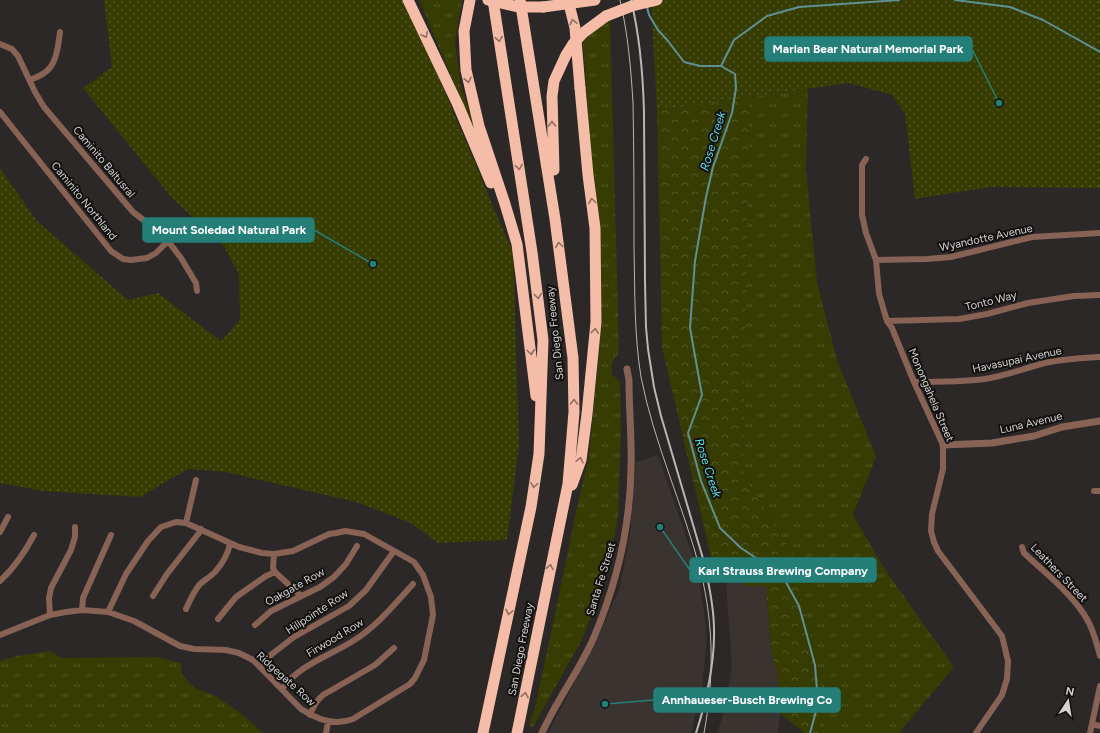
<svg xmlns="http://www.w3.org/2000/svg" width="1100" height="733" font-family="Figtree,sans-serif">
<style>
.built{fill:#3a332f}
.grass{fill:url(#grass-tufts)}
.forest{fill:url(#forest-crowns)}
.park{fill:url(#park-dots)}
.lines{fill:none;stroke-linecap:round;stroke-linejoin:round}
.stream{stroke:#5e9095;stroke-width:2}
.minor{stroke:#886254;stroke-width:6}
.tertiary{stroke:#886254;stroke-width:7}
.motorway{stroke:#f5bca7;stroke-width:11}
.tram{stroke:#b9b7b6;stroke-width:1}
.rail{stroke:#b9b7b6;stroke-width:2}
.motorway-bridge{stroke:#f5bca7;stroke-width:11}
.oneway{stroke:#8f6f63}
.labels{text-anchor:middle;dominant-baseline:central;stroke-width:4;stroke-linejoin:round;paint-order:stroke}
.street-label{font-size:11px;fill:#d5d3d2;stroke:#121110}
.water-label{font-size:12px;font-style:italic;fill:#53dfed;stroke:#121110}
.leader{fill:none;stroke:#237f78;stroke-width:1.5}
.callout-dot{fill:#237f78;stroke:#121110;stroke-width:1.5}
.callout{fill:#237f78;stroke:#237f78;stroke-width:1.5}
.callout-label{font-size:12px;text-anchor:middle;font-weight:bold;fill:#fff}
</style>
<defs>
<pattern id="grass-tufts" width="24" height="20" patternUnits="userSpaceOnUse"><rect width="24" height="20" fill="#373c02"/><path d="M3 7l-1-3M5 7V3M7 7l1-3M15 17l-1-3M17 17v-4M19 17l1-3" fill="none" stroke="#535726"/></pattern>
<pattern id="forest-crowns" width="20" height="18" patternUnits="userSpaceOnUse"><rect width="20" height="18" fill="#373c02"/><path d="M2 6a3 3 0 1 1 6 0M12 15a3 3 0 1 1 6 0" fill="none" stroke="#535726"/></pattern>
<pattern id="park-dots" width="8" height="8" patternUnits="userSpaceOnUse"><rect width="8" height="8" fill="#373c02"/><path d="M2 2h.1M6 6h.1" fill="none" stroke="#535726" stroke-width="1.8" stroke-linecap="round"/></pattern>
</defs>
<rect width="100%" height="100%" fill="#2b2827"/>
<path class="built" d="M658,455L697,569L704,611L707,640L702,687L691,733H548L598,637L620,587L630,533L636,462Z
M742,567L766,586L771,650L778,678L780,713L778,733H717L724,712L732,666L725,569Z"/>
<path class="grass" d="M419,0H462L455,41L460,83L478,139Z
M610,18L619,353C612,360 611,365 612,375L620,381L621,431L618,517L607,572L596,605L581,641L533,727L529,726L531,718L535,709L580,494L589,457L602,321L583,41Z
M808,89L806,170L817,282L837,360L876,457L853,515L886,571L954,667L899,733H819L822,693L793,554L743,475L749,97Z
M50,651L62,658L157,657L181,663L182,675L195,688L217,697L243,715L263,733H0V661L17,656Z"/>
<path class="forest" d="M749,97L743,475L793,554L822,693L819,733H804L780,713L778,678L771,650L766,586H743L741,567L714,570L662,347L657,110Z"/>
<path class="park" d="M104,0H406L513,253L519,445L507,540L438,543L411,523L356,502L226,472L188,469L140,497L43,491L0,483V168L36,220L128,300L158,293L221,341L240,320L239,274L223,245L171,197L83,88L112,67Z
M651,0H1100V188L990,187L915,199L905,114L892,95L849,83L657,110Z"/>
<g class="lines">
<path class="stream" d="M955,0L1010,7L1043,20L1100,52
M647,7L649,15L658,30L668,41L684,62L700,66H721L735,74L736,88L732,113L713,167L706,197L695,261L690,328L702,395L688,433L701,481L720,528L741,548L782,575L799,606L815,665L818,704L810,733
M721,66L734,40L767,16L799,7L899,0"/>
<path class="minor" d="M0,44L12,49L18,56L35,92L44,107L133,212L158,231L168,241L181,258L196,283L197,291
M30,80C35,78 40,76 44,73C57,65 58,46 60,32
M0,112L111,251L123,259L131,260L147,258L156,253L168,241
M866,159L862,165V215L866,233L876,260L879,294L887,321L892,328L914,382L943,445V469L932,514L931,531L934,542L938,551L1002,636L1008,661L1007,679L1002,695L976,733
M876,260L927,259L951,257L1032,237L1100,233
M887,321L959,319L987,314L1028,303L1074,296L1100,295
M914,382C938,382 962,382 985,379C1006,376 1025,368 1045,363C1063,359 1081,358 1100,357
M1094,491H1100
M186,523L196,480
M0,532L8,517
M1022,547L1024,553C1045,573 1074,595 1088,621C1094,632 1097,644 1100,656
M274,554L273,568L275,572L301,596
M0,581C14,568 25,552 34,535
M153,596L167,574L199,533L201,529
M186,609C190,600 194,591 200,584C205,580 211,576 215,572C222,564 228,554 230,544
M82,610L83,598L111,535
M50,615L49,598L51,588L71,550L75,537V527
M218,619L236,597L266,576L275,572
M255,625L271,611L320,587L334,577L346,564L357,546
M0,635L50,615L66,612L82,610L108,612L134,621L180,646L194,649L226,650L239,653L253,660L301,709C316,719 335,726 353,719L410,684L415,678L424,660L433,615L431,597L423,575L414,562L364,534L345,531L336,533L329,534L293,551L274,554L262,553L239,547L186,523L176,522L161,527L148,541L126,574L108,612
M260,667L272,654L294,637L349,606L366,590L394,551
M282,689C299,665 329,656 353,641C377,626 394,605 413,584
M310,715C313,707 317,700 323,695L375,665L394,648
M1092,724L1100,726
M326,733L328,722
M1090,733L1100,686"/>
<path class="tertiary" d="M943,445L992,443L1034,436L1062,427L1100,421
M542,733C557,699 580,670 594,637C617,583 630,527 631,469C632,439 629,410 629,380L627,369"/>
<path class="motorway" d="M408,0L458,105L491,183
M470,0L464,31L466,70L479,126L505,204L517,244L536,396
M543,7L595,0
M554,170L552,96L554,81L566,55L573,44L583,33L606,16
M572,485L581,460L587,414L596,322L595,228L588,175L580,88
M483,733L531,507L539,454L543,340L532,252L493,0
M517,733L568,484L574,412L573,358L555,219L520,0"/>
<path class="tram" d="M620,0C628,34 631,69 633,103C634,152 634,200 634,248C635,291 634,334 641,377C654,444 684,507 701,573C714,626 714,680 704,733"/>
<path class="rail" d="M631,0C640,37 643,74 644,112L645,282L646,327L648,349L654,387L661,416L704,562C709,584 714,607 714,629C715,661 706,703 696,733"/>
<path class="motorway-bridge" d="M488,0L518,7H543
M568,0L575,28L580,88
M606,16L632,6L657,0"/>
</g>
<defs><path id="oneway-chevron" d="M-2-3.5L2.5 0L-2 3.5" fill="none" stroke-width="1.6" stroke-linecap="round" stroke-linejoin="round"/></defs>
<g class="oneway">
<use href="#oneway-chevron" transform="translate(573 22) rotate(-103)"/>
<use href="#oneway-chevron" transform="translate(425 35) rotate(65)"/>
<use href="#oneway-chevron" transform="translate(499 39) rotate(81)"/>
<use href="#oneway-chevron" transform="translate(468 80) rotate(77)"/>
<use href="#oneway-chevron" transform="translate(552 124) rotate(-91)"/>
<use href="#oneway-chevron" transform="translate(519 167) rotate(81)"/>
<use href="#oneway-chevron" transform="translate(592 201) rotate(-97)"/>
<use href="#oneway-chevron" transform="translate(559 245) rotate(-97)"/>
<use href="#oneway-chevron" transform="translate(538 296) rotate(83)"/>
<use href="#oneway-chevron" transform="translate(595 331) rotate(-84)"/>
<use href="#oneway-chevron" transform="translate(531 352) rotate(83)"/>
<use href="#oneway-chevron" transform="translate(574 402) rotate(-91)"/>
<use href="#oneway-chevron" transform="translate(580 460) rotate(-76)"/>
<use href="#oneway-chevron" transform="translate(534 485) rotate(98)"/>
<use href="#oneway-chevron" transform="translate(550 567) rotate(-79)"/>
<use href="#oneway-chevron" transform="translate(509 612) rotate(102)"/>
<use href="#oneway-chevron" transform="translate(525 695) rotate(-79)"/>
</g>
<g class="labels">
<g class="street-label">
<text transform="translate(104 162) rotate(50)">Caminito Baltusral</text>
<text transform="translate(84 201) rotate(51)">Caminito Northland</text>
<text transform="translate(986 238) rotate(-12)">Wyandotte Avenue</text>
<text transform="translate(991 301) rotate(-14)">Tonto Way</text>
<text transform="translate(555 333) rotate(-96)">San Diego Freeway</text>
<text transform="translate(1017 360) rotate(-12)">Havasupai Avenue</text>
<text transform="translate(931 395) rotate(67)">Monongahela Street</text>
<text transform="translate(1031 423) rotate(-13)">Luna Avenue</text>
<text transform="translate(1059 573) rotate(46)">Leathers Street</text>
<text transform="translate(601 579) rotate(-73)">Santa Fe Street</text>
<text transform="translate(295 587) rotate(-29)">Oakgate Row</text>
<text transform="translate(317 612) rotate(-33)">Hillpointe Row</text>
<text transform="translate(335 638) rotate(-31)">Firwood Row</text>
<text transform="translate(521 649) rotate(-79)">San Diego Freeway</text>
<text transform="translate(286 679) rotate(42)">Ridgegate Row</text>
</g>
<g class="water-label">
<text transform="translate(713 141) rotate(-73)">Rose Creek</text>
<text transform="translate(708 468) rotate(72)">Rose Creek</text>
</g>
</g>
<path class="leader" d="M999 103L972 49M373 264L314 230M660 527L690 570M605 704L654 700"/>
<g class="callout-dot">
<circle cx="999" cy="103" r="4"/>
<circle cx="373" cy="264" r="4"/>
<circle cx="660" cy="527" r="4"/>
<circle cx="605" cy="704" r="4"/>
</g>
<g class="callout">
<rect x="765" y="37" width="207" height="24" rx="4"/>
<rect x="143" y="218" width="171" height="24" rx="4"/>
<rect x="690" y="558" width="186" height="24" rx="4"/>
<rect x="654" y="688" width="186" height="24" rx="4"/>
</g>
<g class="callout-label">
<text x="868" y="53">Marian Bear Natural Memorial Park</text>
<text x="229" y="234">Mount Soledad Natural Park</text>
<text x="783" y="575">Karl Strauss Brewing Company</text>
<text x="747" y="704">Annhaueser-Busch Brewing Co</text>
</g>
<g transform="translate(1068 701) rotate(12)" stroke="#121110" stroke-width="3" paint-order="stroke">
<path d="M0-3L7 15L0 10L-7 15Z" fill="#d5d3d2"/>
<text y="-6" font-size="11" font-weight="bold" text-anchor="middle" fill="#d5d3d2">N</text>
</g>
</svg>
